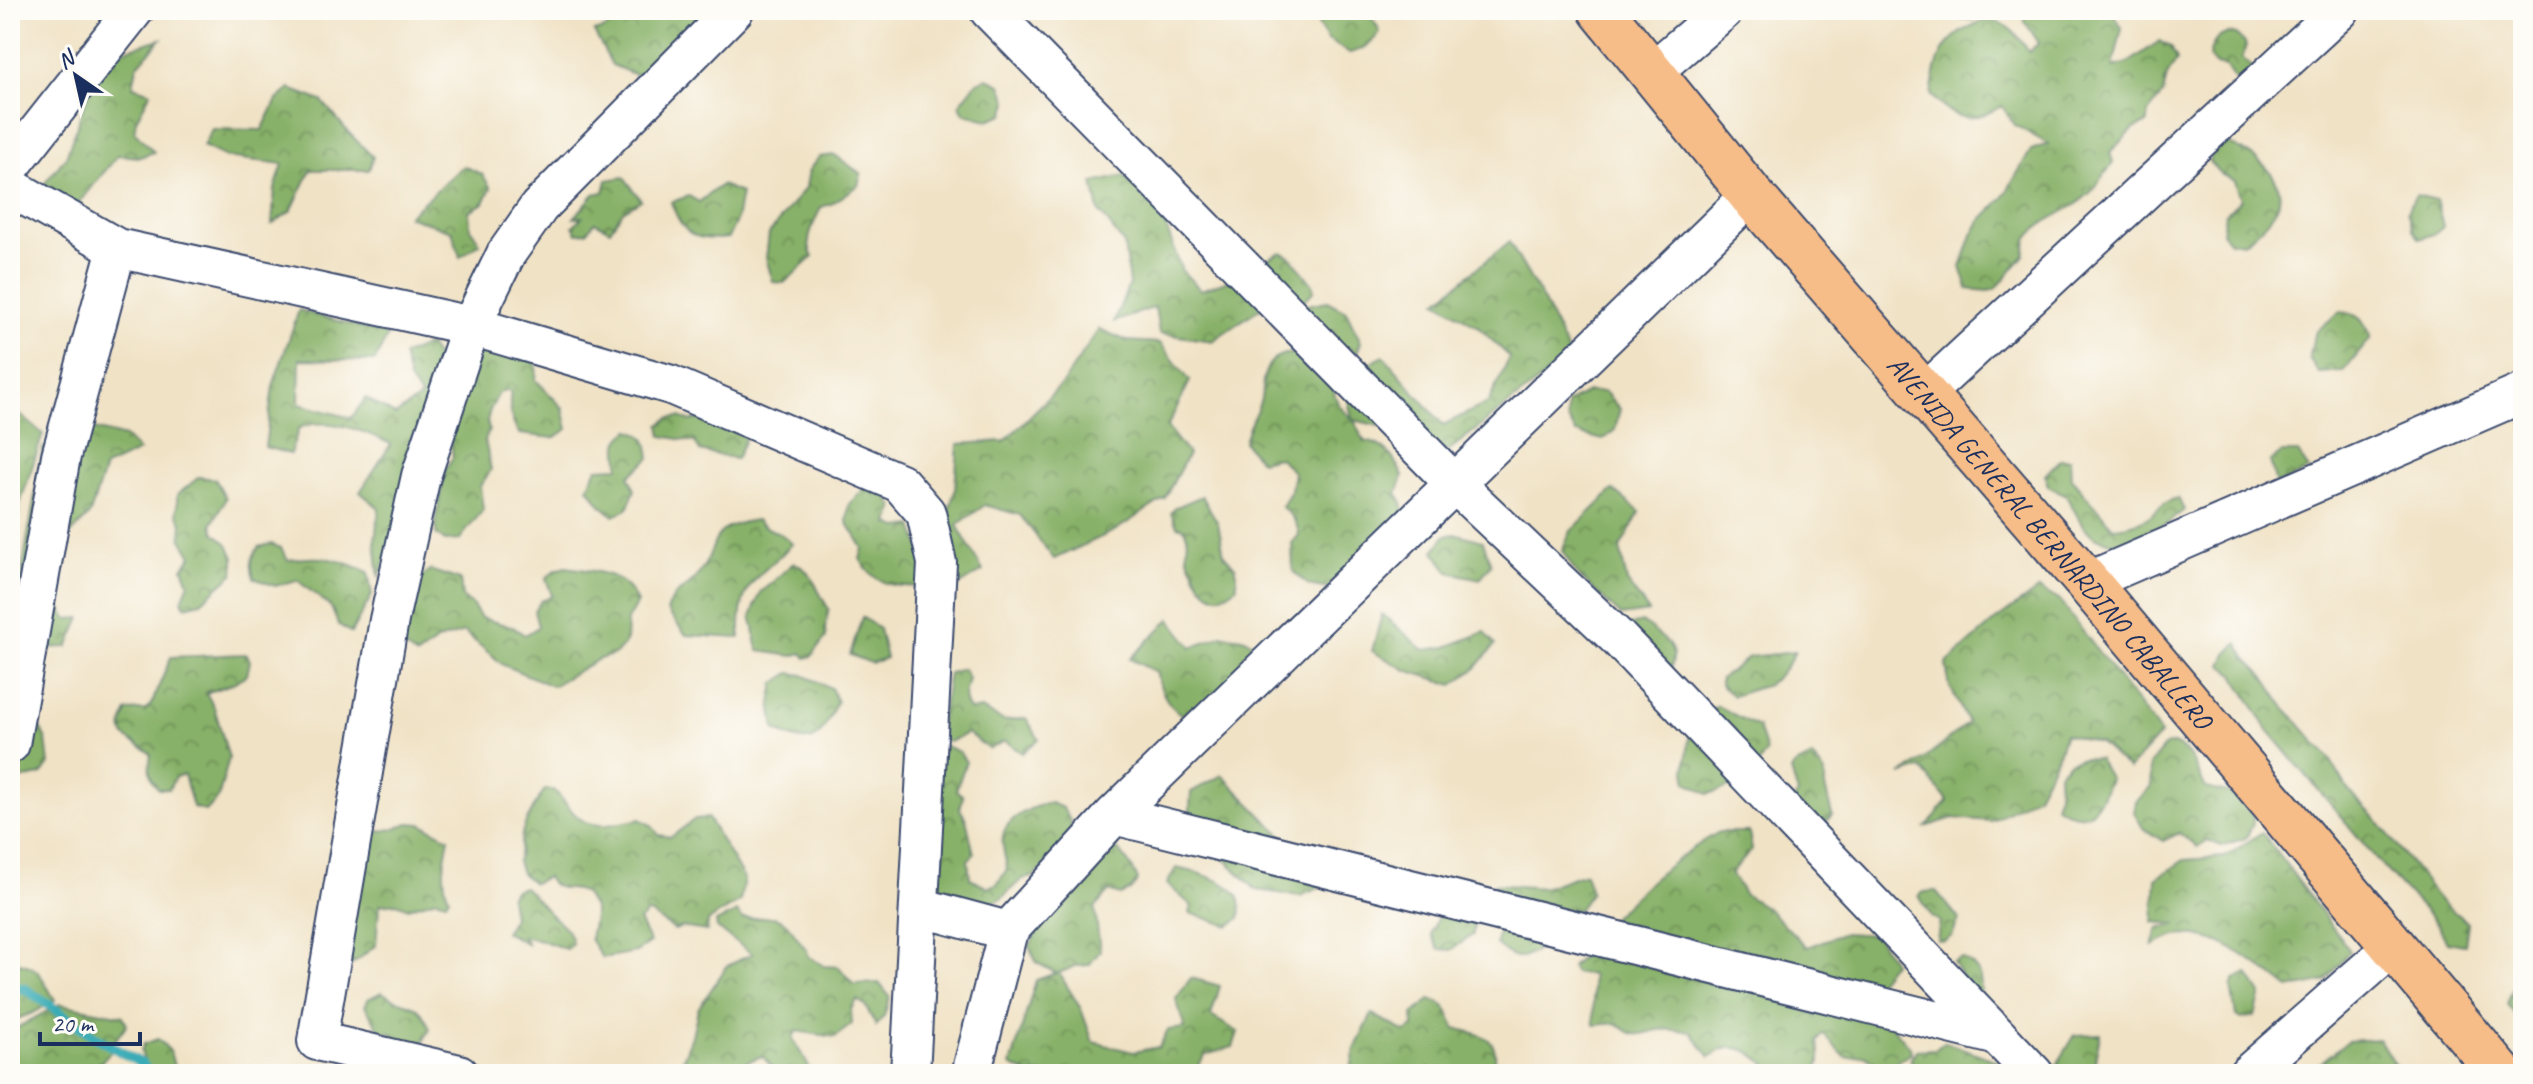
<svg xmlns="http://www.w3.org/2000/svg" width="2533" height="1084" font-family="Caveat,sans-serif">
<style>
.forest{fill:url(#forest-crowns);stroke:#517063;stroke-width:2}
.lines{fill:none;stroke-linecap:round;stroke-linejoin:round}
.stream{stroke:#3bacb6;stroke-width:10}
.minor-casing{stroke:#3b4a6d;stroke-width:42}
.primary-casing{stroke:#3b4a6d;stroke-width:48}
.minor{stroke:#fff;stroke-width:38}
.primary{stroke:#f7bd88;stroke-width:44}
.labels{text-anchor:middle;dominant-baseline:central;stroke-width:6;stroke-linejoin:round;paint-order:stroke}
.street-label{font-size:28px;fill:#1b2f5e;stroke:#fdfcf7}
</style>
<defs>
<pattern id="forest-crowns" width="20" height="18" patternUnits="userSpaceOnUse" patternTransform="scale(2)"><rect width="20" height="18" fill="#87b168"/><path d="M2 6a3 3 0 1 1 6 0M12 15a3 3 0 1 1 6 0" fill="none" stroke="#6e9059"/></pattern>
</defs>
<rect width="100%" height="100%" fill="#fdfcf7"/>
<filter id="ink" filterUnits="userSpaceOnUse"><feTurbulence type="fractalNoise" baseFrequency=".0125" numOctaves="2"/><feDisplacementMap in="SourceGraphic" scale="16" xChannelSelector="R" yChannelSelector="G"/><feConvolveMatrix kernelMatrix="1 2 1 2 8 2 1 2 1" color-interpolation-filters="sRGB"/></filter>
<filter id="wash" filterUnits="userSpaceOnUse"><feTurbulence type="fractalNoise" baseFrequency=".006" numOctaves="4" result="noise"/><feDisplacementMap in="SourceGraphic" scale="32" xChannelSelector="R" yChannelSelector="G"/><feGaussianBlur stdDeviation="1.8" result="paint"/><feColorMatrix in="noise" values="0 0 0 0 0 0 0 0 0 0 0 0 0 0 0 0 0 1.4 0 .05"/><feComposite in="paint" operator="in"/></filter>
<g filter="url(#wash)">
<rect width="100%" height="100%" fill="#f0e2c5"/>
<path class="forest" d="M630,10H705L701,24L643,78L612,65L594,32L605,29Z
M1320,10H1365L1370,13L1380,32C1371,44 1364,50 1349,53L1328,40L1318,25Z
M1946,10H1976L1978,12L1973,20L1949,17Z
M2024,10H2111L2122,28L2113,67L2128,63L2160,41L2171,47L2177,60L2167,76L2163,94L2148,113V123L2134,129L2110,152L2113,163L2093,190L2077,204L2045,222L2028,237L2024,255L1996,289L1988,291L1968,289L1961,267L1972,235L1981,220L2003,198L2031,150L2048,144L2015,125L2002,106C1971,124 1955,122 1931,95C1938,51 1944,35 1988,19C2009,24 2017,34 2029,52L2039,43L2025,22Z
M2231,33L2236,35L2246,45L2242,58L2253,68L2240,80L2234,79L2226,67L2217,65L2209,57C2212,43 2217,35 2231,33Z
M161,39L137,66L133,86L151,92L136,120L135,132L154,152L140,157L118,155L73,210L32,199L66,157L85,102L106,55Z
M987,78L1001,84L1008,102L1004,114L988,120L965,114L959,105L977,82Z
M290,89L322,101L349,133L373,157L369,170H311L291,211L272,224L275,189L283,164L226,157L203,146L212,129L262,130L277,100Z
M2225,143C2240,147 2252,155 2264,165C2297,198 2272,219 2244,243L2230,241L2222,232L2225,215L2241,199L2235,181L2222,175L2209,162L2212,148Z
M835,155L861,174L858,186L831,204L821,207C814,224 803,240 813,257L784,283L773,282L766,258L769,234L806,187L809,170L819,157Z
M463,166L482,174L491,188L484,203L469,211L470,228L480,243L460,257L452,231L408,216Z
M1124,176L1162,216L1182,271L1201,290L1234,278L1263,306L1212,341L1159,333L1155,307L1114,322L1129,284L1124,244L1099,211L1093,183Z
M624,177L641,200L623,211L610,230L595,222L587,232L577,233L573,226L582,217L574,218L594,194L604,192L607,180Z
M721,185L741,193L736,221L728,238C694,242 682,234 671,202L689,196L699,202Z
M2416,195L2436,200L2443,227L2436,233L2420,239L2413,230L2407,211Z
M1509,242L1544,302L1570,357L1448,451L1418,435L1354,420L1364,441C1386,444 1393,457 1403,476L1397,494L1402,501L1404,513L1345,592L1308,585L1293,571L1292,543L1299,535C1297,521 1292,516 1282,507L1291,490L1294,473L1279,457L1260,461L1244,442C1247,427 1255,416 1260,402C1263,394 1261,385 1264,377C1270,354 1287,349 1307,357C1314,360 1324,362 1328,370C1339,392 1327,398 1352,418L1343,377L1384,356L1443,425L1488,403L1510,357L1477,326L1437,301Z
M1281,252L1291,257L1313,285L1314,291L1302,302L1263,266L1269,258Z
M1327,301L1346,311L1361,342L1356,355L1352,357L1302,306Z
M299,310L388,335L375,361L300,359L299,404L351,418L366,398L395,415L421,397L409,380L403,355L429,345L447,373L379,578L375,540L379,508L360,492L391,444C364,431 327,416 299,428L290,454L265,447L273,386Z
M2340,312C2360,313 2364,321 2371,338L2344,371L2319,373L2309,358L2316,331Z
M1099,329L1127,341L1160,343L1190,381L1167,427L1188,454L1165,498L1114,531L1054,559L1020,515L985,505L957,525L983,571L947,593L935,552L955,491L958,444L1005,441L1063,383Z
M472,341L537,360L536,380L563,408L568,429L554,438L520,434C511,424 508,406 511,392L506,390L499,393L490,410L487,421L489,430L485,440L491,470L480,486L483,510L459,540L445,541L436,534V518L445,471L453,457L450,438Z
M1587,392H1605L1620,409L1615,430L1603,440L1576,433L1567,418V403Z
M10,406L43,434L19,507L17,528L10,539Z
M680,417L690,421L704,418L714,427L747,435L736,459L700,451L695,442L662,436L660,425L669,418Z
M79,425L125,437L139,451L105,467L90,514L68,537L56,569L54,596L67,619L81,618L68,647L33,648L14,617L43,448Z
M630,430C647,435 648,442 650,458L629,476L635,490L627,509L614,516L603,507L588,488L597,468L619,467C620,449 611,443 630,430Z
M2282,453H2298L2309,470L2276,485L2270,461Z
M2060,459H2070L2071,478L2113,527C2126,526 2140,524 2151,515C2161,507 2165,501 2178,498L2184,510L2168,523L2126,546L2094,537L2083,526L2065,494L2048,486L2045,475Z
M199,477L215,479L226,498L212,524L215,533L228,544L234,558V573L201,602L185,606L182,600L189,583L183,568L192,556L181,537L182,523L177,513V495Z
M870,483L887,496L894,507L889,524L898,528L913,526L934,587C900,585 879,592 860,559L863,548L847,522L849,504Z
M1613,490L1640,512L1620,548L1627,582L1649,612L1621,616L1577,574L1562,551L1571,531Z
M1202,496L1218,523L1224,554L1236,568L1237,586C1216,607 1203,592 1194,571C1192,566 1187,559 1187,553C1187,540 1190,542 1184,528L1177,526L1171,513L1176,507Z
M757,520C768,533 779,528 792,544C756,582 738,580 740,638L686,635L667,611C677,585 681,596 695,579C723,546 702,527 757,520Z
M1458,534L1483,541L1491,564L1480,579L1449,572L1434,551L1446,535Z
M271,544L281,548L288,560C320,555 339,558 368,572L372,595L351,633L338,624L331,607L297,580L275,586L254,578C250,566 251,557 259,547Z
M794,563C814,570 817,593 829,609L825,628L826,637L812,656L806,658L802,653L793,656L759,651C754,640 756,629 751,617L761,591C769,589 783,570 794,563Z
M565,567C595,571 624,571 637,603L627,620L626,642L616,654L599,659L552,686L503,665L464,632L438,640L417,656L399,644L414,583L430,570L460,580L462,597L473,606L481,618L513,627L525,635L538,627L534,611L541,601L552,596L546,578L556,570Z
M2039,589L2059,600L2161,734L2129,769L2100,743L2065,734L2056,759L2037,795L1991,821L1953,818L1926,827L1948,801L1921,768L1901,775L1925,759L1968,723L1949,684L1946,664L1996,620Z
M1382,614L1424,650L1446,647L1485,632L1495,645L1476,668L1453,685L1406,670L1372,651Z
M862,617L879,629L886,658L871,663L850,655Z
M1170,619L1192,647L1222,635L1243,638L1283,658L1194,722C1171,711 1162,697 1156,672L1130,659Z
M1642,622C1665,641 1684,647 1666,678L1627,626Z
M2238,643L2246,658L2264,676L2283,705L2330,759L2348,790L2378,821L2439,900L2468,923L2465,945L2447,942L2437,924L2385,869L2268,730L2233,673L2222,665L2227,654Z
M1795,652C1775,686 1770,684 1733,696L1720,685V679L1749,657Z
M247,654L250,661L247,675L231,684L206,693L214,707L229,758L218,799L205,811L193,807L184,775L175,777L169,789H159C149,779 148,768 151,754C134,738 113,743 127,711L146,710L152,703L171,657Z
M963,669L968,678C965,690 961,701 970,711L981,709L1004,721L1026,718L1039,739L1022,753L1005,741L989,749L967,733L949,742L938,738L949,673Z
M790,673L803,675L831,688L837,701C820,739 816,751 775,730L771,703L775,683Z
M1717,706L1758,727L1766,752C1751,778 1738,786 1708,794L1687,782L1685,771L1691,725Z
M19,718L37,723L46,739L49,764L41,775L20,779L10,761Z
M2174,744C2194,753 2195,769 2206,788L2235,795L2253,815V824L2246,838L2221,846L2208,840L2197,847L2179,833L2163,841L2143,828L2134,812L2136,802L2151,786L2149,765L2165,746Z
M943,745L959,752L966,762L956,790L963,796L960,809L966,819L974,854L968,860L970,878L988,887L997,884L1007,869C1006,859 1001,845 1003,836C1006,817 1035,805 1051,803L1063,808L1072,824L1061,851L1033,877L1022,879L1001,899L972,911L939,896L927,832Z
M1812,757L1825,773V787L1832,815L1821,828L1791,803L1798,794L1791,771L1794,766Z
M2083,758L2098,759L2110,779C2098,808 2088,829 2055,805L2059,793L2058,773L2069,762Z
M1222,775L1286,840L1322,887L1300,896L1256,890L1189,823L1191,792Z
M545,790H553C562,797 566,805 574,813C590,833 619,823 640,819L651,825L659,835L671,837L695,819L708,818L744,879L740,901C731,908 715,915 708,922L707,931L681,927L675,930L648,912L639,921L650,943L636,952L602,958L590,939C591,931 594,921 594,913C594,905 593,908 589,901C580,880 558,898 547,877L533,883L521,873L517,862C521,851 520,842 523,830C524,824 540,795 545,790Z
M408,823L422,824L449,838C445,857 440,879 449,897L446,902L436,899L408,908L397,903L379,905L376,945L350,966H343L363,834L393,829Z
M1719,832H1749L1752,850L1731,873L1744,894L1768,909L1807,947L1844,933L1876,935L1893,962L1870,991L1648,939L1611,919C1643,886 1678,855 1719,832Z
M2262,832L2350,951L2326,981L2289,989C2258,965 2218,930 2176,936C2169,937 2160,943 2153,946L2158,929L2177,924L2153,922L2156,879L2184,860L2225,857Z
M1108,844L1116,847C1123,856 1134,868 1138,880L1131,890L1120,895L1109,891L1095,908L1100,951L1089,965L1075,966L1059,973L1081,1009L1093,1042L1133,1052L1159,1047L1168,1030L1185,1028L1176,999L1191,978L1220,986L1211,1016L1238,1032L1233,1047L1205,1055L1193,1074H1028L1011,1065L1036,980L1056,973L1037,963L1029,946C1038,934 1040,921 1050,909L1056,910L1070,891L1086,883L1095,857Z
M1176,868C1193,871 1224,879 1236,893C1242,900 1241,910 1240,918L1229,926L1190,913L1192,906L1167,884Z
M1585,873L1591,892L1578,910L1563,917L1494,893V884L1543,888Z
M524,887C533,895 540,903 548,912C559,924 570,927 572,944L566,949L541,940L522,936L528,944L505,932L513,917L510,897L514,890Z
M1936,891L1959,919L1952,936L1944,941L1937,940L1940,921L1932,917L1919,896L1924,892Z
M1441,909L1475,917L1473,935L1451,950L1438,949L1431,933Z
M737,912L742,919C752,919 759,918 769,917C788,915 795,938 807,950L808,956L824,966L839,967L853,984L879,983L890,997L884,1016L876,1026L865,1005L857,1000L851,1009L852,1024L835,1037L796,1031L793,1038C798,1053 809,1059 809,1074H776V1071L762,1056L741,1064L731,1074H677L692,1036L698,1009L727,966L752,954L717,928L716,922Z
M1500,924L1535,930L1538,944L1535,952L1522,957H1512L1496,944Z
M1598,941L1884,1017L1910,1047L1911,1053L1889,1067L1881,1068L1865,1055L1846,1058L1823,1034L1818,1042C1821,1053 1822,1066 1814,1074H1775C1757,1053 1734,1037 1710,1057L1690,1031C1680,1031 1666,1028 1658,1030C1637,1035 1635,1039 1617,1023L1594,1025L1592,975L1575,973L1571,967Z
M1961,958C1981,965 1985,985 1977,1002L1953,962Z
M10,960L12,962C43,965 41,979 55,1000L35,1012L12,1021L10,1018Z
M2248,974L2261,994L2255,1016L2242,1019L2236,1016L2231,987L2234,980Z
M2512,990L2523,994V1025L2507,1004Z
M382,992C408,1010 417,996 430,1029L418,1051L400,1047L390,1032H381L365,1006L368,999Z
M1430,1000C1450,1004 1447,1013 1455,1028C1467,1032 1489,1033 1494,1048C1497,1054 1494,1067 1494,1074H1350L1355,1049L1372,1014L1405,1032L1414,1027L1413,1014Z
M60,1004L123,1016L127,1024L114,1042V1048L101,1062L83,1067L77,1074H24L17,1068L10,1074V1040L13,1030Z
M2100,1034L2093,1071L2099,1074H2058V1063L2075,1035Z
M158,1039L170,1051L176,1074H148L141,1051L144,1044Z
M2379,1039L2400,1074H2307L2347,1041Z
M1945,1042L1997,1061L2019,1074H1923L1910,1060L1916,1050L1936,1049Z"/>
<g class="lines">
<path class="stream" d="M10,989L24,988L97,1038L142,1064L150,1074"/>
</g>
</g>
<g filter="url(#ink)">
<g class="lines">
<g class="minor-casing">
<path id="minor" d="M989,10L1454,483L1619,639L2034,1074
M1652,72L1724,10
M10,167L134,10
M10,187L117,248L471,326L671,385L900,483L926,513L937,563L910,1074
M1924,394L2340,10
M2087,582L2523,393
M10,744L61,456L117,248
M1114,815L1998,1036
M919,907L1008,931
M459,1074L317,1041L389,620L421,476L471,326L506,254L539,207L734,10
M971,1074L1008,931L1114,815L1751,195
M2248,1074L2394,946"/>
</g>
<g class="primary-casing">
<g id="primary">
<path id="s1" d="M1601,10L1751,195L2087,582L2501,1074"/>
</g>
</g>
<use href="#minor" class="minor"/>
<use href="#primary" class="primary"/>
</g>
</g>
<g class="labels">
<g class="street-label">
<text stroke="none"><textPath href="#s1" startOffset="696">AVENIDA GENERAL BERNARDINO CABALLERO</textPath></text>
</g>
</g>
<rect width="2533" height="1084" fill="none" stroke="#fdfcf7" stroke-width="40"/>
<g transform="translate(76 76) rotate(326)" stroke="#fdfcf7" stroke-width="6" paint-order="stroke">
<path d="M0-6L14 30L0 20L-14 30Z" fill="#1b2f5e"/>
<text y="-12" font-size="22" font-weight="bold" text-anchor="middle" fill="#1b2f5e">N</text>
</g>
<path d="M40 1032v12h100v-12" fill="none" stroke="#1b2f5e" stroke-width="4"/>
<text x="52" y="1032" font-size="24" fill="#1b2f5e" stroke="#fdfcf7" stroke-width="6" paint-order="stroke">20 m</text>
</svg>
